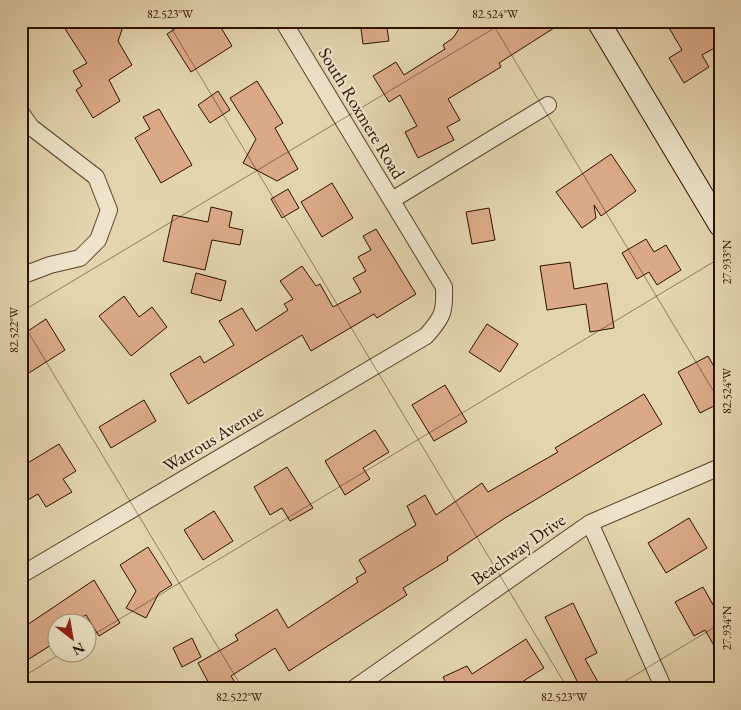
<svg xmlns="http://www.w3.org/2000/svg" width="741" height="710" font-family="'EB Garamond',serif">
<style>
.building{fill:#dba987;stroke:#2d1100}
.lines{fill:none;stroke-linecap:round;stroke-linejoin:round}
.street-casing{stroke:#5a422c;stroke-width:18}
.secondary-casing{stroke:#2d1100;stroke-width:24}
.street{stroke:#ede3ca;stroke-width:16}
.secondary{stroke:#ede3ca;stroke-width:22}
.ticks{fill:none;stroke:#2d1100;stroke-width:1;stroke-opacity:0.45}
.labels{text-anchor:middle;dominant-baseline:central;stroke-width:4.5;stroke-linejoin:round;paint-order:stroke}
.street-label{font-size:18px;fill:#2d1100;stroke:#ede3ca}
.neatline{fill:none;stroke:#2d1100;stroke-width:2}
.ticks-label{font-size:12px;text-anchor:middle;fill:#2d1100}
</style>
<rect width="100%" height="100%" fill="#e3d4ae"/>
<filter id="stains"><feTurbulence type="fractalNoise" baseFrequency=".004" numOctaves="4"/><feColorMatrix values="0 0 0 0 .2 0 0 0 0 .09 0 0 0 0 .02 0 0 0 .5 -.17"/></filter>
<radialGradient id="worn" r=".72"><stop offset=".6" stop-color="#630" stop-opacity="0"/><stop offset="1" stop-color="#630" stop-opacity=".3"/></radialGradient>
<path class="building" d="M60,21H125L118,41L132,65L109,80L120,101L93,118L76,90L82,86L73,71L87,63Z
M187,21H217L232,46L191,72L167,34Z
M360,21H386L389,41L363,44Z
M464,21H565L499,63L501,67L448,99L460,120L447,127L454,140L418,158L405,132L417,126L400,95L389,102L373,76L396,62L404,75L445,49L443,45L453,38Z
M665,21H720V45L702,55L709,67L684,83L669,58L682,50Z
M257,81L283,123L275,128L298,169L277,181L243,163L256,139L230,98Z
M218,91L230,110L210,123L198,105Z
M159,109L192,165L161,183L135,138L150,129L143,117Z
M611,154L636,191L601,216L594,205L596,218L582,228L556,192Z
M332,183L353,218L322,237L301,202Z
M288,189L299,208L282,218L271,199Z
M211,207L232,212L229,227L243,230L240,245L212,240L205,270L163,261L173,215L208,222Z
M489,208L495,240L472,244L466,212Z
M376,229L416,294L377,318L374,314L311,351L302,335L188,404L170,374L200,356L204,363L234,345L219,321L242,308L256,331L288,310L284,304L293,299L280,281L302,266L316,286L320,284L333,307L361,292L353,278L366,271L358,257L371,250L363,236Z
M646,239L654,252L666,245L681,270L657,285L649,272L637,279L622,253Z
M570,262L574,289L607,283L614,328L590,332L586,304L547,310L540,266Z
M196,273L226,281L221,301L191,293Z
M124,296L139,317L152,307L167,327L131,356L99,316Z
M46,319L65,350L21,378V344L29,339L25,333Z
M487,324L518,344L500,372L469,352Z
M708,356L720,377V403L700,413L678,372Z
M445,385L467,422L434,441L412,405Z
M644,394L662,424L505,518L447,557L448,560L403,588L407,595L289,671L275,648L231,676L239,689H212L198,663L238,640L235,635L277,609L288,628L358,582L356,578L366,572L359,560L416,525L407,506L425,495L436,515L482,483L488,492L558,452L555,448Z
M144,400L156,421L111,448L99,427Z
M375,430L389,452L363,468L370,479L345,495L325,461Z
M59,444L76,471L63,479L72,492L46,507L38,494L21,504V467Z
M287,467L313,508L290,521L282,508L270,515L254,487Z
M214,511L233,541L203,560L184,530Z
M689,518L707,548L666,573L648,543Z
M148,547L172,585L159,593L146,618L126,608L136,591L120,565Z
M94,580L120,623L99,636L86,615L73,622H58V633L53,636L56,642L21,664V629Z
M703,587L720,617V656L705,630L694,636L675,602Z
M573,603L597,653L585,659L602,689H581L545,617Z
M192,638L201,657L182,667L173,648Z
M526,639L544,668L511,689H449L443,677L467,666L472,674Z"/>
<g class="lines">
<g class="street-casing">
<path id="street" d="M21,113L31,127L96,177L109,210L98,240L80,258L50,265L21,276
M392,200L548,105
M590,523L664,689
M21,575L426,336C443,317 445,312 444,287L283,21
M353,689L590,523L720,467"/>
</g>
<g class="secondary-casing">
<path id="secondary" d="M598,21L720,225"/>
</g>
<use href="#street" class="street"/>
<use href="#secondary" class="secondary"/>
</g>
<path class="ticks" d="M167,21L568,689M491,21L720,402M21,312L506,21M21,320L243,689M88,638L720,258M21,678L63,652M612,689L720,624"/>
<g class="labels">
<g class="street-label">
<text transform="translate(362 113) rotate(59)">South Roxmere Road</text>
<text transform="translate(213 438) rotate(-31)">Watrous Avenue</text>
<text transform="translate(518 549) rotate(-35)">Beachway Drive</text>
</g>
</g>
<rect width="741" height="710" fill="none" stroke="#e3d4ae" stroke-width="55"/>
<g transform="translate(72 638) rotate(149)"><circle r="24" fill="#ede3ca" stroke="#a08f79"/>
<path d="M0-4L9 19L0 12L-9 19Z" fill="#8f2418"/>
<text y="-8" font-size="14" font-weight="bold" text-anchor="middle" fill="#2d1100">N</text>
</g>
<rect x="28" y="28" width="686" height="654" class="neatline"/>
<g class="ticks-label">
<text x="170" y="18">82.523°W</text>
<text x="495" y="18">82.524°W</text>
<text transform="translate(727 262) rotate(-90)" y="4">27.933°N</text>
<text transform="translate(14 330) rotate(-90)" y="4">82.522°W</text>
<text transform="translate(727 391) rotate(-90)" y="4">82.524°W</text>
<text transform="translate(727 628) rotate(-90)" y="4">27.934°N</text>
<text x="239" y="701">82.522°W</text>
<text x="564" y="701">82.523°W</text>
</g>
<rect width="100%" height="100%" filter="url(#stains)"/>
<rect width="100%" height="100%" fill="url(#worn)"/>
</svg>
